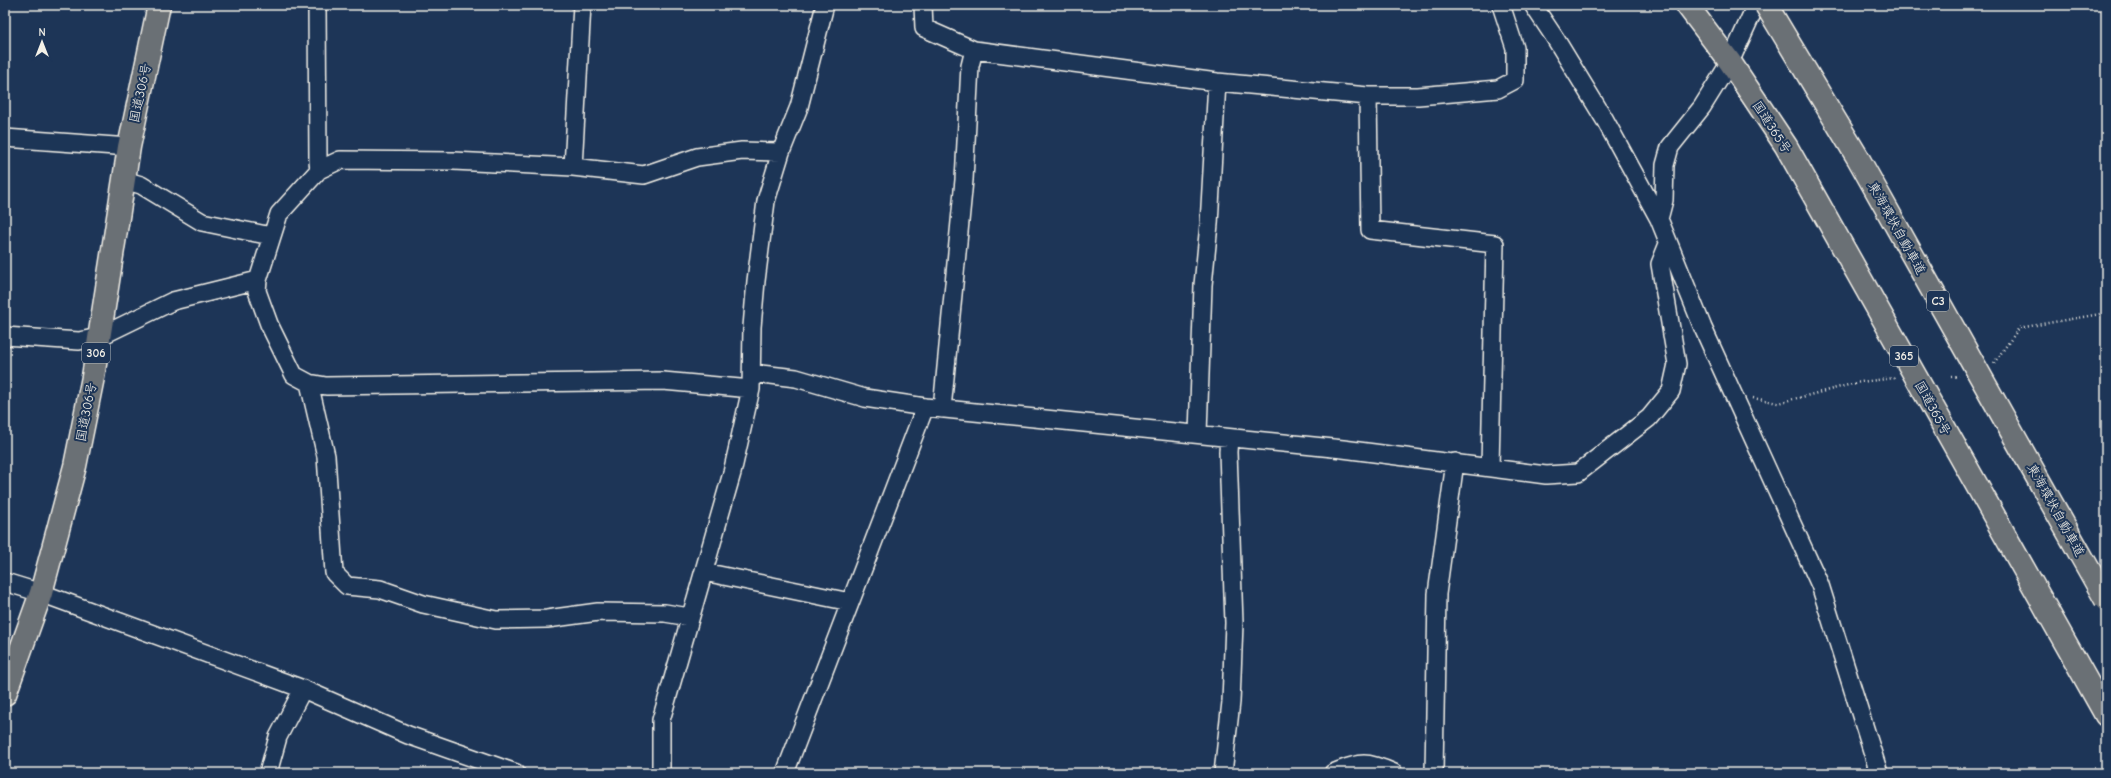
<svg xmlns="http://www.w3.org/2000/svg" width="2111" height="778" font-family="'Comic Neue','Klee One',sans-serif">
<style>
.lines{fill:none;stroke-linecap:round;stroke-linejoin:round}
.minor-casing{stroke:#f4f1e8;stroke-width:20}
.highway-casing{stroke:#f4f1e8;stroke-width:25}
.path{stroke:#f4f1e8;stroke-width:2.5;stroke-dasharray:1 3;stroke-linecap:butt}
.minor{stroke:#1d3557;stroke-width:17}
.highway{stroke:#6b6f75;stroke-width:22}
.highway-bridge-casing{stroke:#f4f1e8;stroke-width:25;stroke-linecap:butt}
.highway-bridge{stroke:#6b6f75;stroke-width:22}
.labels{text-anchor:middle;dominant-baseline:central;stroke-width:4;stroke-linejoin:round;paint-order:stroke}
.shield{fill:#1d3557;stroke:#b4b9bc;stroke-width:1}
.shield-label{font-size:12px;font-weight:bold;fill:#f4f1e8}
.street-label{font-size:13px;fill:#f4f1e8;stroke:#1d3557}
</style>
<rect width="100%" height="100%" fill="#1d3557"/>
<filter id="ink" filterUnits="userSpaceOnUse"><feTurbulence type="fractalNoise" baseFrequency=".025" numOctaves="2"/><feDisplacementMap in="SourceGraphic" scale="8" xChannelSelector="R" yChannelSelector="G"/><feConvolveMatrix kernelMatrix="1 2 1 2 8 2 1 2 1" color-interpolation-filters="sRGB"/></filter>
<g filter="url(#ink)">
<g class="lines">
<g class="minor-casing">
<path id="minor" d="M317,5L318,161L319,170
M923,5L924,28L974,50L1217,82L1368,96H1418L1498,89L1515,80V48L1501,5
M1533,5L1555,38L1605,120L1659,219L1703,328L1820,585L1879,773
M1368,96L1370,230L1495,244L1490,467
M5,138L129,147
M573,167L582,5
M124,180L141,185L202,222L271,236
M1659,219L1664,200L1665,165L1670,147L1702,107L1730,62L1756,5
M5,336L79,341L99,337L173,301L258,280
M753,373L796,378L865,398L925,407L1343,449L1546,475L1578,473L1649,418L1671,391L1677,364L1660,264L1668,244
M309,383L326,456L334,573L347,586L380,589L423,604L496,620L547,619L598,612L665,613L689,617
M751,389L663,381L326,386L309,383L294,375L269,324L257,291L258,280L279,214L319,170L340,160L453,161L573,167L644,175L697,157L742,151L781,152
M942,409L964,180L970,66L974,50
M1198,434L1203,285L1209,224L1217,82
M704,572L850,602
M5,582L41,593L303,689L408,735L516,773
M268,773L278,737L303,689
M661,773V720L732,473L751,389L752,327L756,281L766,201L781,152L799,107L825,5
M785,773L925,407
M1223,773L1231,702L1234,623L1228,452L1229,438
M1333,773C1361,761 1367,761 1394,773
M1434,773L1437,594L1455,462"/>
</g>
<g class="highway-casing">
<path id="highway" d="M1687,5L1730,62L1786,146L2106,715
M5,694L41,593L75,466L93,377L129,147L159,5"/>
</g>
<path class="path" d="M1994,363L2019,328L2106,313
M1951,377L1959,376
M1753,398L1778,403L1860,382L1895,378"/>
<use href="#minor" class="minor"/>
<use href="#highway" class="highway"/>
<g class="highway-bridge-casing">
<path id="highway-bridge" d="M1766,5L1858,158L2106,600"/>
</g>
<use href="#highway-bridge" class="highway-bridge"/>
</g>
</g>
<g class="labels">
<g class="shield">
<rect x="1927" y="291" width="22" height="20" rx="3"/>
<rect x="82" y="343" width="28" height="20" rx="3"/>
<rect x="1890" y="346" width="28" height="20" rx="3"/>
</g>
<g class="shield-label">
<text x="1938" y="301">C3</text>
<text x="96" y="353">306</text>
<text x="1904" y="356">365</text>
</g>
<g class="street-label">
<text transform="translate(140 93) rotate(-78)">国道306号</text>
<text transform="translate(1772 127) rotate(57)">国道365号</text>
<text transform="translate(1897 228) rotate(61)">東海環状自動車道</text>
<text transform="translate(1933 408) rotate(61)">国道365号</text>
<text transform="translate(86 412) rotate(-79)">国道306号</text>
<text transform="translate(2056 510) rotate(61)">東海環状自動車道</text>
</g>
</g>
<rect width="2111" height="778" fill="none" stroke="#1d3557" stroke-width="20"/>
<rect x="10" y="10" width="2091" height="758" fill="none" stroke="#f4f1e8" stroke-width="1.5" filter="url(#ink)"/>
<g transform="translate(42 42)" stroke="#1d3557" stroke-width="3" paint-order="stroke">
<path d="M0-3L7 15L0 10L-7 15Z" fill="#f4f1e8"/>
<text y="-6" font-size="11" font-weight="bold" text-anchor="middle" fill="#f4f1e8">N</text>
</g>
</svg>
